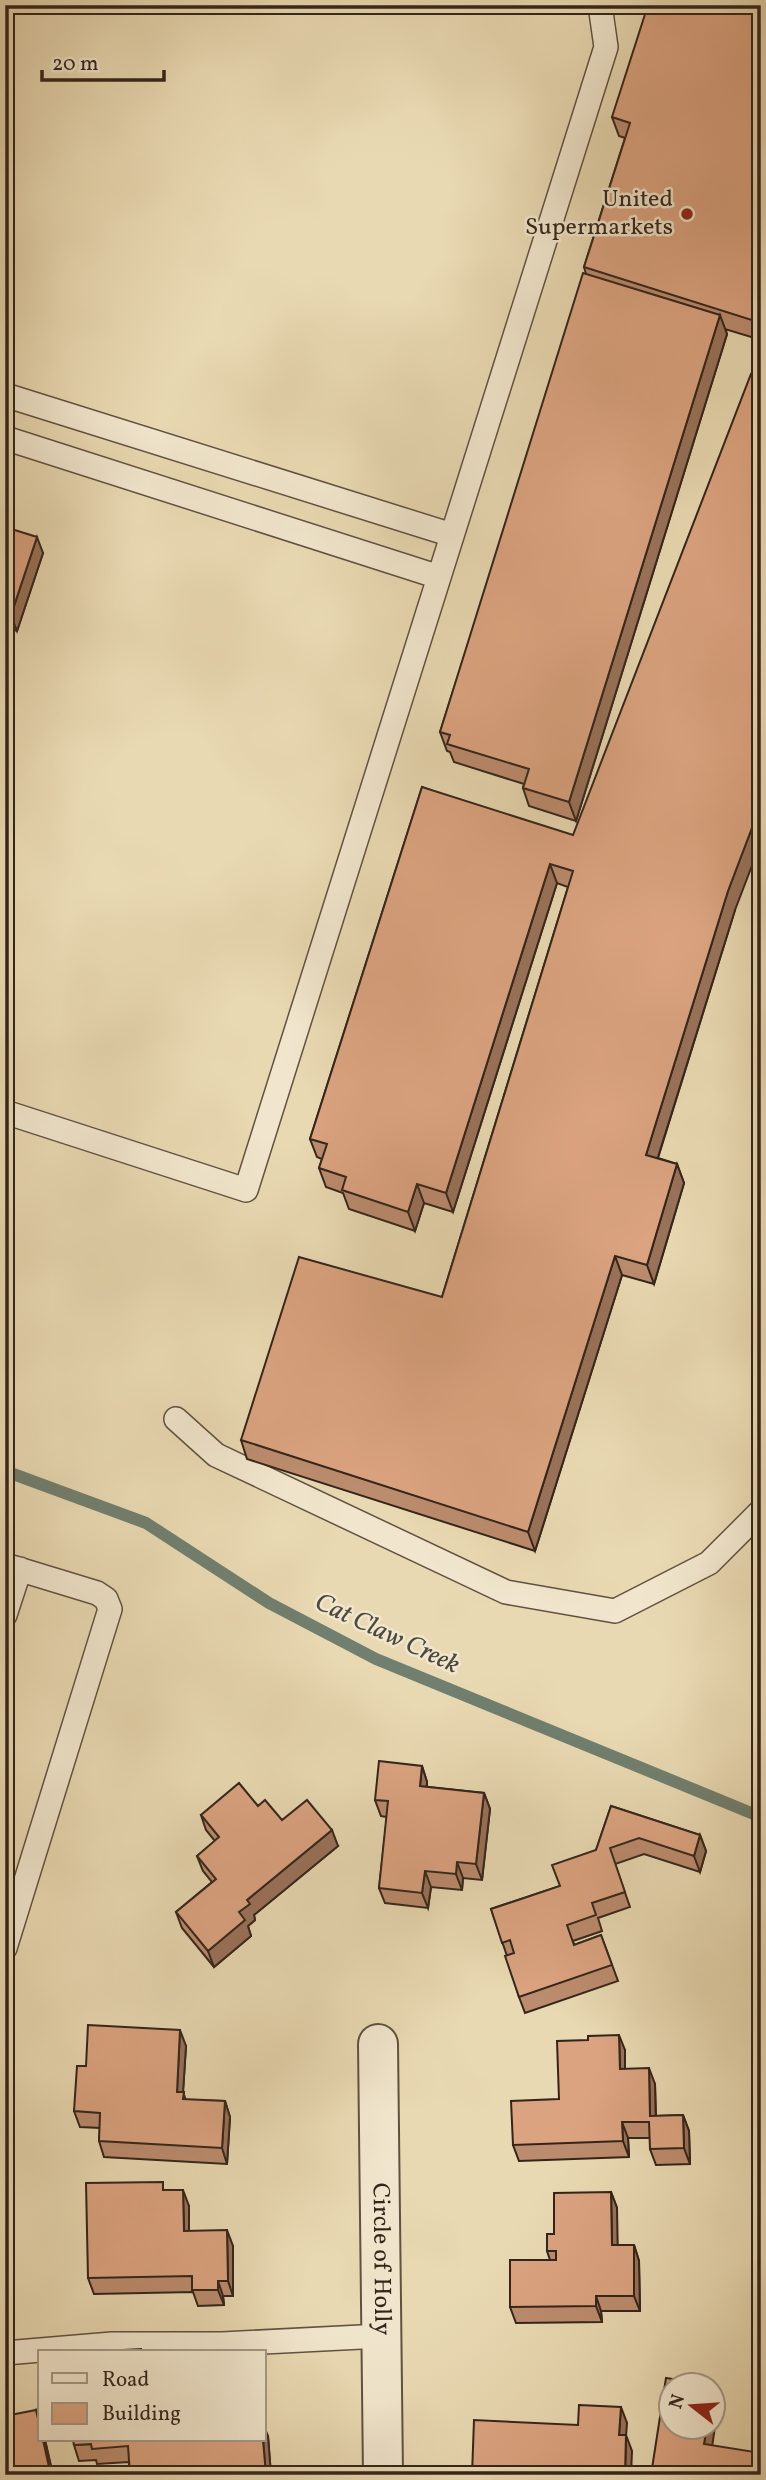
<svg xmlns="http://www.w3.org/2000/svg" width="766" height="2480" font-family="Vollkorn,serif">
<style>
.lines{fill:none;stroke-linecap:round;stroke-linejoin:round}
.stream{stroke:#707f6f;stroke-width:12}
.lane-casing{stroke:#605241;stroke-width:26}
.street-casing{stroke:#605241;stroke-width:42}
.lane{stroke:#f1e6cd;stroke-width:23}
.street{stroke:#f1e6cd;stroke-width:38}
.wall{fill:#bc8c6e;stroke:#33251b;stroke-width:2}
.shaded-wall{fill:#99725a;stroke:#33251b;stroke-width:2}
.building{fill:#dba380;stroke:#33251b;stroke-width:2}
.poi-dot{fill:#8f2418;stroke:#f1e6cd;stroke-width:2.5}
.labels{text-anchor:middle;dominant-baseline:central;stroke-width:5;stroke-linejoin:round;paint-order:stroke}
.poi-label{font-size:24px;fill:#33251b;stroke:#f1e6cd;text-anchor:end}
.street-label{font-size:24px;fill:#33251b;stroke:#f1e6cd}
.water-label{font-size:26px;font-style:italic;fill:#4c4a3e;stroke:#f1e6cd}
</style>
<rect width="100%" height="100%" fill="#e9d9b2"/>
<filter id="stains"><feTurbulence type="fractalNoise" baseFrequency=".00286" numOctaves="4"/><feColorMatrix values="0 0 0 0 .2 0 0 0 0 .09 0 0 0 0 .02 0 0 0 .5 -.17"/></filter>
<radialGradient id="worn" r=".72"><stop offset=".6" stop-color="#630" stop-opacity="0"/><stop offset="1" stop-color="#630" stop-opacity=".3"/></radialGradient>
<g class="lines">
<path class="stream" d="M5,1471L146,1523L269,1603L376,1659L761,1817"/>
<g class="lane-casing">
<path id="lane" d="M5,395L452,535
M5,438L439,577
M5,1112L246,1190L606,47L600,5
M176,1419L216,1455L506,1592L615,1611L709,1563L761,1511
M5,1565L97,1593L106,1599L110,1609L5,1948
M5,1615L20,1569
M5,2353L112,2344H222L381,2336"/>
</g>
<g class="street-casing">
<g id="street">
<path id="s1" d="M378,2044L383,2475"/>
</g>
</g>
<use href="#lane" class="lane"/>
<use href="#street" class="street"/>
</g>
<path class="wall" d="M761,5V340L725,329L727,334L576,821L529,806L523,788L524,784L454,762L450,752L447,751L440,732L586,274L584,267L625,138L619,136L612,117Z
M5,527L43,553L17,631L5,627Z
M422,787L735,910L658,1158L677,1164L684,1183L654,1284L622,1275L535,1551L247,1459L241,1440L442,1297L568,887L557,883L453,1212L424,1203L415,1231L349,1209L343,1193L326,1187L319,1168L322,1159L317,1157L310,1139Z
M422,1766L427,1782V1787L484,1793L490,1809L482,1880L463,1878L462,1890L431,1887L428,1908L385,1903L379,1888L387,1817L381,1816L375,1800Z
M258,1806L282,1820L338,1846L254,1915L255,1920L248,1926L251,1936L214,1967L182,1928L176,1912L212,1882L203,1871L197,1856L215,1841L206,1830L201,1815Z
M611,1806L700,1835L706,1851L700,1872L644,1854L615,1864L630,1907L598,1918L602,1931L573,1941L574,1945L601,1935L618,1981L525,2013L519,1997L507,1956L491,1909L560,1886L596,1850Z
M588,2040L625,2050V2069L655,2084L656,2116L683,2115L689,2131L690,2164L656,2165L650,2149V2138H628L629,2157L519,2161L513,2145L559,2099Z
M186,2046L183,2092L186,2100L225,2101L230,2117L227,2164L104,2157L99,2141L100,2128L80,2127L74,2111L86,2066Z
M166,2190L189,2206V2231L233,2246V2296H223L224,2305L198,2306L193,2292L94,2294L88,2278Z
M611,2192L617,2208V2245H634L639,2261L640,2311H601L602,2322L516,2323L510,2307L550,2260L547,2251L554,2234Z
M36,2410L40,2420V2440H45L53,2475H5Z
M268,2436L271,2475H130L129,2462L97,2464L96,2460L79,2461L74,2445Z"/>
<path class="shaded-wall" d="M720,315L727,334L576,821L569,802Z
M37,537L43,553L17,631L11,615Z
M761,804V842L735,910L653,1173L646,1155L728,891Z
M550,864L557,883L453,1212L446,1193Z
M677,1164L684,1183L654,1284L647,1265Z
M417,1184L424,1203L415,1231L408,1212Z
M615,1256L622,1275L535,1551L528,1532Z
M422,1766L427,1782L426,1802L420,1786Z
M484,1793L490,1809L482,1880L476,1864Z
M332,1830L338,1846L254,1915L255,1920L248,1926L251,1936L214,1967L208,1951L239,1912L247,1900Z
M700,1835L706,1851L700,1872L694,1856Z
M457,1862L463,1878L462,1890L456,1874Z
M425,1871L431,1887L428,1908L422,1893Z
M180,2030L186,2046L182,2108L177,2092Z
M619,2035L625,2050V2085L620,2069Z
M649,2068L655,2084L656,2132L650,2116Z
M225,2101L230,2117L227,2164L222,2148Z
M683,2115L689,2131L690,2164L684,2148Z
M622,2122L628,2138L629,2157L623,2141Z
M183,2190L189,2206V2247L184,2231Z
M611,2192L617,2208L618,2261L612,2245Z
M227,2230L233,2246V2296L228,2281Z
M634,2245L639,2261L640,2311L634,2296Z
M218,2281L223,2296L224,2305L218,2290Z
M596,2296L601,2311L602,2322L596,2306Z
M713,2386L719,2401L710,2460L704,2444L707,2427H713Z
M621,2407L627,2423L625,2450L619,2435Z
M264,2426L268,2436L271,2475H266L263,2440Z
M626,2435L632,2451L631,2475H625Z
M43,2440H45L53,2475H52L49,2467Z"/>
<path class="building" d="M648,5H761V323L584,267L630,123L612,117Z
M583,273L720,315L569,802L523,788L529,769L447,744L450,735L440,732Z
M751,374L761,379V804L728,891L646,1155L677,1164L647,1265L615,1256L528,1532L241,1440L299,1257L442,1297L573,871L550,864L446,1193L417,1184L408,1212L342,1190L346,1177L319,1168L327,1144L310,1139L422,787L573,835Z
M5,527L37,537L11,615L5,613Z
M379,1761L422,1766L420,1786L484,1793L476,1864L457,1862L456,1874L425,1871L422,1893L379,1888L388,1801L375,1800Z
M239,1783L258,1806L265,1800L282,1820L307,1800L332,1830L247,1900L250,1904L239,1912L245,1920L208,1951L176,1912L216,1879L197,1856L219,1837L201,1815Z
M611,1806L700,1835L694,1856L639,1838L610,1848L625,1892L592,1903L596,1915L567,1925L574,1945L601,1935L612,1965L519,1997L505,1956L514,1953L510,1940L502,1943L491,1909L560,1886L552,1865L596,1850Z
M88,2025L180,2030L177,2092H184L183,2099L225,2101L222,2148L99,2141L100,2113L74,2111L77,2066H86Z
M619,2035L620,2069L649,2068L650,2116L683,2115L684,2148L650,2149L649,2122H622L623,2141L513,2145L511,2101L559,2099L557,2041L588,2040V2036Z
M163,2182V2190H183L184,2231L227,2230L228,2281H218V2290H192V2276L88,2278L86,2183Z
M611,2192L612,2245H634V2296H596V2306L510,2307V2260H556V2251H547V2234H554V2193Z
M141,2349V2352H84Z
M666,2378L713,2385H671V2427H707L704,2444L761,2453V2475H651Z
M579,2405L621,2407L619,2435H626L625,2475H472L474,2420L578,2425Z
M36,2410L40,2427V2440H43L49,2467L18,2474V2475H5V2416Z
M73,2440H263L266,2475H130L128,2446L92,2449L91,2444L74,2445Z"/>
<circle class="poi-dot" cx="687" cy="214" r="7"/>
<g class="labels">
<g class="poi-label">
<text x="673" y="200">United<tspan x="673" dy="28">Supermarkets</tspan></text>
</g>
<g class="street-label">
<text stroke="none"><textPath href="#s1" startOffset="215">Circle of Holly</textPath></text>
</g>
<g class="water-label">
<text transform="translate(387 1634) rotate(25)">Cat Claw Creek</text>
</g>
</g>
<rect width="766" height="2480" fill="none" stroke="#e9d9b2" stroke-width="28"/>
<rect x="7" y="7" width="752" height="2466" fill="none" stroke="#33251b" stroke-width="3.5"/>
<rect x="14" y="14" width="738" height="2452" fill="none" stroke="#33251b" stroke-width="2"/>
<rect x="38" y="2350" width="228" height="91" fill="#f1e6cd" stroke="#a59986" stroke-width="2"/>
<rect x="52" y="2373" width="35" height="10" fill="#f1e6cd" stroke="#a59986" stroke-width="2"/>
<text x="102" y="2386" font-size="21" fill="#33251b">Road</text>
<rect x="52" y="2403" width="35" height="21" fill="#dba380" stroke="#a59986" stroke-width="2"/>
<text x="102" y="2420" font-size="21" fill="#33251b">Building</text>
<g transform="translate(692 2406) rotate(287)"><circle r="33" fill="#f1e6cd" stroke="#a59986" stroke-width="2"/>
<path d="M0-5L12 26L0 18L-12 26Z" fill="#8f2418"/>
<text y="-10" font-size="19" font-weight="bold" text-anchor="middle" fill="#33251b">N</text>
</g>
<path d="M42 70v10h122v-10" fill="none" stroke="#33251b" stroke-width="3.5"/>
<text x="52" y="70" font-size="21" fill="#33251b" stroke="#f1e6cd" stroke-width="5" paint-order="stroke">20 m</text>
<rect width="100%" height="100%" filter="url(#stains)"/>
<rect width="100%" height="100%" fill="url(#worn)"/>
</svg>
